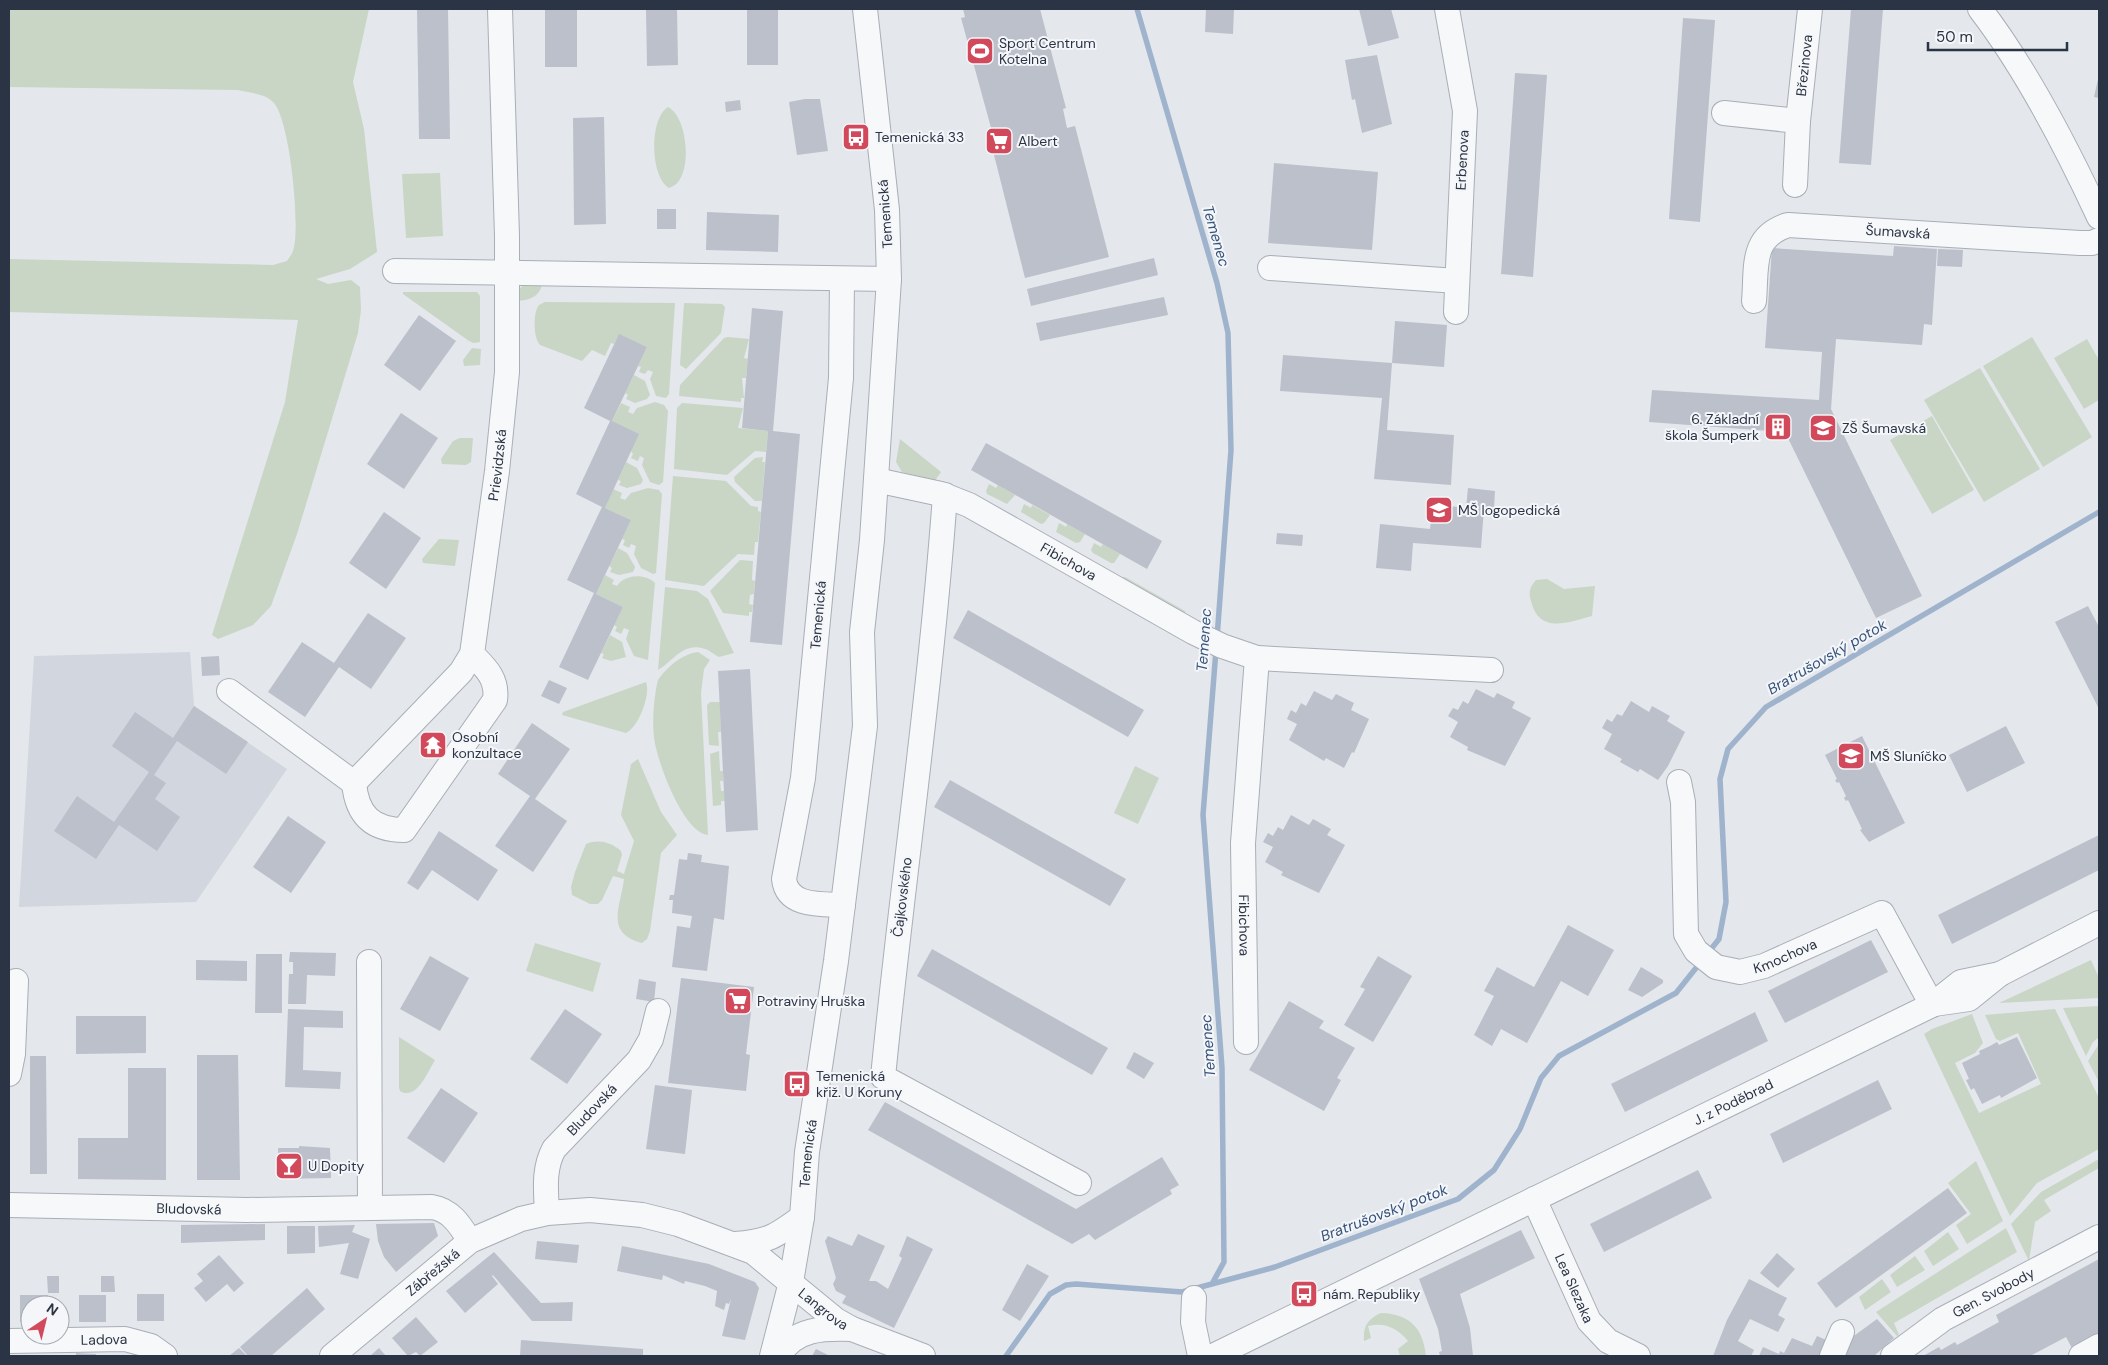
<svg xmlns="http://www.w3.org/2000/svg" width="2108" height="1365" font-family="'DM Sans',sans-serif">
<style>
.built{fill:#d2d6de}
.green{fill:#c9d6c5}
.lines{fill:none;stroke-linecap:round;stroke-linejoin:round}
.stream{stroke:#9fb4cc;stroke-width:5.5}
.building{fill:#bbc0ca}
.minor-casing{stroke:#a9aeb7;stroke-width:26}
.minor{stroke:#f7f8fa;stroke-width:24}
.labels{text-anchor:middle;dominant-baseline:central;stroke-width:4;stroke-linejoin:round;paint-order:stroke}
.poi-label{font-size:14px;fill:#2b3445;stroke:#f4f6f9;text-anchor:start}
.street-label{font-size:14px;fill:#2b3445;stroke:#f4f6f9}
.water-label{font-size:15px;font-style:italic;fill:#34527a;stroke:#f4f6f9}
</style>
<rect width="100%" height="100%" fill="#e4e7ec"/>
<path class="built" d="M190,652L194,706L287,769L196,902L19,907L34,656Z"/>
<path class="green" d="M9,9H369L353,82L364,129L377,252L350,269L316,279L328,284L351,280L360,287L361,310L358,333L297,534L271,606L253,625L218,639L212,635L285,402L298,320L9,312V259L273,265L287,261C289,258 292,254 293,251C301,229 290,121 274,103C265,93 250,93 238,90L9,87Z
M668,107C689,117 694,182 669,188C650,177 649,119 668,107Z
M440,173L443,236L406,238L402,174Z
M543,281C540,297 531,300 516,301C519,283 526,282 543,281Z
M403,292H477L480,296V342L474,343L469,341L403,294Z
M545,302L675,303L669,394L666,398L656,396L650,379L653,372L648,370L645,374L639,372L641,367L638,366L647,347L619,335L614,344L611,343L605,356L592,350L582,361L540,345C533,338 533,312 539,305Z
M684,303L722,304L725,307L721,333L686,369L680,365Z
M728,337L749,339L744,358L748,359L746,378H742L744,398H741V402L679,396L680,385L724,338Z
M2032,337L2092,437L2043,467L1983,366Z
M2087,339L2099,360V400L2084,409L2054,358Z
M472,348L481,349L480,365L464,366L463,360Z
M1980,368L2040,469L1984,502L1924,400Z
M634,375L645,381L650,395L647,399L635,403L626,399L628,395L625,393Z
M655,402L664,405L668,411L663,482L659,485L650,482L642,465L644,458L640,456L638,461L631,458L633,454L612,421L621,403L630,407L628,412L633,414L637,408Z
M682,403L743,408L738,428L768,431L766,452L755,451L727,475L674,469L677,408Z
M1932,416L1974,490L1932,514L1890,440Z
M460,438H473L471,462L466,465L442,464L441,459L453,441Z
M900,439L941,472L934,482L902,472L896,462Z
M763,457L762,462H765L762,501H755L735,482L734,477L755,458Z
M626,462L637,468L643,480L641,484L627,488L619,485L621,481L618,480Z
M673,476L726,481L751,506L758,507V511L761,512L758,542H755L754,555L738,554L704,586L665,580Z
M989,484L996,488L998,485L1015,495L1007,504L987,494L986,491Z
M648,488L659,490L662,494L656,573L653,574L641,568L634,554L636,546L631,544L629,548L623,545L625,540L622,539L631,520L605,508L613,489L622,493L620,498L625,500L631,493Z
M1024,504L1031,508L1032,505L1050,515L1044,523L1041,524L1021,512Z
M1059,523L1066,527L1067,524L1085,534L1080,542L1076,543L1056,532Z
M439,539L459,540L455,566L423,563L422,559Z
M1094,543L1101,547L1103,544L1120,554L1114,563H1111L1093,553L1091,550Z
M618,548L627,553L635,567L633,572L619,575L610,572L612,568L609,566Z
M740,560L753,561L752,580L755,581L754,594L750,595L749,604L753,605L752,612H749V616L723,613L710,591Z
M605,575L614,580L612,584L617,586C624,574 646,573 655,583L648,660L634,656L626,639L629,630L624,628L621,634L615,631L617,627L614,625L623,607L596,594Z
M1122,577H1125L1185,611L1186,616L1120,579Z
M1547,579L1564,589L1595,586L1592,616C1567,623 1539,634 1531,601C1528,592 1530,587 1536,580Z
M665,587L697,591L708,599L734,653L719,657C714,655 710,650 705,649C684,641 673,661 658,670Z
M610,635L622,642L626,657L611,661L602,658L604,654L601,653Z
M698,652L710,660L704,669L701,693L708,835C683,833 656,759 654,737C652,720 654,696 658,680C667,667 682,654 698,652Z
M646,682C651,694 639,727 626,733L562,715L563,712Z
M710,702H720L721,732H718L719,746L709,745L707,705Z
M719,751L720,771H723V781H720L721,791H724L725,801H721V805L713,806L710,754Z
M638,759L661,812L677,835L661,853L650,931L647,939L642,943C604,933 621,906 624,879L613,876L602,900L598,904H590L572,895L571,887L575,872L586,844C598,839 611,842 621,851L622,855L617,871L624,874L634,841L621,815L631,764Z
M1135,766L1159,778L1138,824L1114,813Z
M535,943L601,963L593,992L526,971Z
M2091,960L2099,978V998L1999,1003Z
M2099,1006V1037L2093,1042L2086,1056L2063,1008Z
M2055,1009L2099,1098V1149L2037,1183L2010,1216L1924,1034L1932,1029L1972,1014L1983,1043L1975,1053L1955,1063L1979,1113L2041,1084L2018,1033L2000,1041L1996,1039L1985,1015Z
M399,1037L435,1060C428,1071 417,1101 400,1091L399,1088Z
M2099,1044V1082L2088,1061Z
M2099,1159V1168L2044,1200L2051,1211L2035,1222L2029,1261L2011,1224L2041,1192Z
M1976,1161L2003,1221L1967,1244L1956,1225L1971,1214L1948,1183Z
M2006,1228L2017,1252L1894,1323L1899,1335L1897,1336L1876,1312Z
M1948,1232L1959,1249L1933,1266L1924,1251Z
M1915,1256L1925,1270L1897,1287L1890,1275Z
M1882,1279L1891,1292L1865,1310L1859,1297Z
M1381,1313C1410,1314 1423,1328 1426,1356H1400L1398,1349L1408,1341C1397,1328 1385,1322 1368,1326L1371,1338L1364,1341C1363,1327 1367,1319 1381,1313Z"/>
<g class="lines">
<path class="stream" d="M1137,9L1217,283L1228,333L1231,450L1217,638
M1708,953L1719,939L1726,902L1720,779L1728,749L1766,707L2099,512
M1213,1282L1224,1262L1222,1068L1203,815L1216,650
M1006,1356L1050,1294L1066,1285L1076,1284L1182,1292L1275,1267L1458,1199L1494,1170L1520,1129L1541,1078L1559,1056L1676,993L1700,963"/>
</g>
<path class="building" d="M417,9H448L450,139H419Z
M545,9H577V67H545Z
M646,9H677L678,65L647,66Z
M747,9H778V65H747Z
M963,9H1040L1066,108L1063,109L1067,128L1075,126L1109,257L1025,278L992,147L996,146L961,18L965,17Z
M1206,9H1234L1233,34L1205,32Z
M1359,9H1391L1399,38L1368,46Z
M1851,9H1883L1871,165L1839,163Z
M1683,18L1715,20L1700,222L1669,219Z
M1377,55L1392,124L1362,133L1355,99L1352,100L1345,60Z
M1515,73L1547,75L1533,277L1501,274Z
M2098,79L2099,80V98L2094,97Z
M805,99H820L828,151L797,155L789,102Z
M740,100L741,110L726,112L725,102Z
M604,117L606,224L574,225L573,118Z
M1274,163L1378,172L1372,250L1268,243Z
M657,209H676V229H657Z
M707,212L779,215L778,252L706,250Z
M1894,246L1937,249L1932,325L1924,324L1922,345L1836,339L1831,409L1922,596L1876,618L1785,432L1649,422L1652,390L1819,400L1822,352L1765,348L1772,248L1893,256Z
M1938,249L1963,250L1962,267L1937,266Z
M1154,258L1158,275L1031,306L1027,289Z
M1164,297L1168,315L1040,341L1036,323Z
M752,308L783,311L773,431L800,434L782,645L750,642L768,431L742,428Z
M419,315L456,341L420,391L384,365Z
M1395,321L1447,325L1444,367L1392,363Z
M619,334L647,347L612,421L639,434L605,508L631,520L596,594L623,607L588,680L559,667L594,593L567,580L602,507L576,494L610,421L584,408Z
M1283,355L1392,363L1387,430L1454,435L1451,485L1374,479L1382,398L1280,391Z
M401,413L438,438L404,489L367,464Z
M986,443L1162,541L1147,569L971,470Z
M1468,488L1495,491L1494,508H1484L1481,548L1413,543L1411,571L1376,568L1380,524L1430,529L1433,504L1466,508Z
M384,512L421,538L386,589L349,563Z
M1277,533L1303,535L1302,546L1276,544Z
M2088,606L2099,627V709L2055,622Z
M968,610L1144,710L1128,737L953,638Z
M368,613L406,638L371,689L339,667L305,717L268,692L302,642L334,663Z
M219,656L220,675L202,676L201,657Z
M750,669L758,830L726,832L718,671Z
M549,680L567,688L559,704L541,696Z
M1476,689L1494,698L1497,693L1515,702L1512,708L1531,718L1505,766L1467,750L1468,747L1450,737L1458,722L1448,716L1453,708L1458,710L1463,701L1468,704Z
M1314,691L1332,700L1336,694L1354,703L1351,710L1369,719L1354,753L1352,752L1344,768L1326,758L1324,761L1289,740L1297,724L1287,719L1291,710L1296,713L1301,703L1306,706Z
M1631,701L1649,712L1652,706L1670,716L1667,721L1685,732L1668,766L1658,780L1640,769L1638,772L1620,762L1622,759L1604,749L1612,734L1602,728L1607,719L1612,722L1617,714L1622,716Z
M194,706L248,742L226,774L177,741L154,775L166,783L155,799L180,817L157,851L119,825L96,859L54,831L77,796L114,822L149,772L112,746L135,712L173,738Z
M532,723L570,749L535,799L567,821L533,872L495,846L530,796L498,774Z
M2006,726L2025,763L1967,792L1949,755Z
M1862,736L1905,823L1869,842L1860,830L1862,829L1848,800L1846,801L1844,798L1846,796L1839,782L1837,783L1835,780L1837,779L1825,755Z
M950,780L1126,879L1110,906L934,807Z
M1291,815L1309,825L1313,819L1331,829L1327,835L1345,845L1319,893L1281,875L1283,872L1265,862L1273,847L1263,842L1268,833L1273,836L1278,827L1283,830Z
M288,816L326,842L291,893L253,867Z
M439,831L498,870L478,901L432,870L418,890L407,883Z
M2099,835V870L1952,944L1938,915Z
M688,853L702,855L701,862L729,866L724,920L714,918L707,971L672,967L677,926L690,928L692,916L672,913L673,900H669L670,895H674L679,859L687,860Z
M1568,925L1614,950L1588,996L1561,981L1527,1043L1501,1029L1492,1046L1474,1035L1494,996L1484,991L1497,967L1534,987Z
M1871,940L1888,972L1785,1023L1768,991Z
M932,949L1108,1048L1092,1075L917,976Z
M290,952L336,953L335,976L307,975L306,1004H288L289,974H293V962H289Z
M256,954H282V1013H255Z
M430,956L469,978L440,1031L400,1009Z
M1378,956L1412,976L1373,1042L1344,1025L1365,989L1360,987Z
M196,960L247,961V981L196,980Z
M1641,967L1663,980V983L1642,997L1628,990Z
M681,978L754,987L746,1054L750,1055L746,1091L668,1083Z
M639,979L656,982L654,1002L636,999Z
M1289,1001L1324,1021L1319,1028L1355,1048L1337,1078L1341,1080L1324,1111L1249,1070Z
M288,1009L343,1011V1028L304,1027L303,1070L341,1072L340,1089L285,1087Z
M565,1009L602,1034L567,1084L530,1059Z
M1755,1012L1768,1041L1625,1112L1611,1084Z
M76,1016H146V1053L76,1054Z
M2017,1037L2037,1078L2001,1098L2000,1095L1982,1104L1974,1088L1971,1090L1966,1080L1969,1079L1962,1063L1980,1054L1979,1051L1990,1046L1997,1042L1999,1045Z
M1134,1052L1154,1063L1144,1079L1126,1068Z
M197,1055H238L240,1180H197Z
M30,1056H46L47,1174H30Z
M128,1068H166V1180L78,1179V1138H128Z
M1878,1080L1892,1109L1783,1163L1770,1134Z
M655,1085L692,1090L685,1154L646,1149Z
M441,1088L478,1113L444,1163L407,1138Z
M885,1102L1076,1209L1162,1157L1179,1185L1170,1190L1172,1194L1095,1240L1089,1234L1072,1244L868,1130Z
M299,1146L330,1148L331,1178L279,1179L278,1148H299Z
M1698,1170L1712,1198L1604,1252L1590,1224Z
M1948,1188L1967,1213L1836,1308L1817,1283Z
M434,1223L438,1236L396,1272L384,1257L378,1241L376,1224Z
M265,1224V1240L181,1243V1225Z
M355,1225L352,1232L370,1239L358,1279L340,1274L349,1243L319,1247L318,1226Z
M287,1226H315V1253L287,1254Z
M1521,1230L1535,1258L1460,1294L1470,1328L1473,1356H1440L1439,1352L1442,1351L1438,1329L1419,1279Z
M858,1234L885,1246L869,1281H876L888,1289L902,1258L899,1256L907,1236L933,1249L894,1328L842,1303L846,1296L836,1291L833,1284L836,1278L825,1241L828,1236L852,1246Z
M537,1241L579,1245L577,1263L535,1259Z
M622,1246L709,1264L755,1282L759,1288L745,1340L722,1336L731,1299L729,1304L726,1303L724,1310L715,1306L717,1291L705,1286L685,1281L684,1284L663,1275L662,1280L617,1271Z
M494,1252L541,1303L573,1302L572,1321H532L493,1275L492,1276L498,1284L465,1313L446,1291Z
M1777,1253L1795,1269L1778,1288L1760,1273Z
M219,1255L244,1283L234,1292L227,1284L206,1302L194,1288L203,1281L197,1274Z
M2099,1259V1339L2074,1352L2066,1337L2030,1356H1923L1939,1347L1941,1350L1955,1342L1957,1345L1999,1322L1996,1315Z
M1027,1264L1049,1276L1020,1321L1002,1310Z
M47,1276H59V1293H48Z
M101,1276H114L115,1292H101Z
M1749,1279L1787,1298L1778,1315L1785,1319L1778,1332L1750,1319L1738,1341L1754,1350L1751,1356H1713L1727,1320Z
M307,1288L325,1309L271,1356H248L240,1347Z
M137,1294H164V1321H137Z
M20,1295H48V1305H30V1322H20Z
M79,1295H106V1322H79Z
M416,1317L438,1342L420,1356L416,1352L408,1356L392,1338Z
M1877,1319L1894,1338L1874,1356H1840L1847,1341Z
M1817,1336L1826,1340L1821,1350L1824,1352L1823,1356H1759L1763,1347L1779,1354L1780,1351L1784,1353L1792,1338L1812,1346Z
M521,1340L643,1349V1356H520Z
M239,1348L247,1356H229Z
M379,1348L386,1356H370Z
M816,1349L830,1356H812Z
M76,1353L96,1354V1356H76Z"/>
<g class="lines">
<g class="minor-casing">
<g id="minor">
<path d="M1447,9L1465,111L1456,312"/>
<path d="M1980,9C2026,69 2067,148 2099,217"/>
<path d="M1724,113L1798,121"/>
<path id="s1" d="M1795,185L1798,121L1810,9"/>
<path d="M1270,268L1457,281"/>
<path d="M395,271L889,279"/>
<path d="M842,279L841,378L803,778L784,879C787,907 821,904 843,905"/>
<path id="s2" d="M1754,301C1757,267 1750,237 1788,225L2080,243H2092L2099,240"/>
<path id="s3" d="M876,480L941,494L969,505L1193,632L1222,646L1257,658L1243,843L1246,1042"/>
<path d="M945,495C931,690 902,883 883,1077L1079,1183"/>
<path id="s4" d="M472,654C486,668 498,679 495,700L404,830C372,830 357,815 354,783L461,672L472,654L497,471L507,372V236L500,9"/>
<path d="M1257,658L1491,670"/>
<path d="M229,691L354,783"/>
<path id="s5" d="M1679,782L1683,802L1686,934L1696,951L1716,967L1740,972L1764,966L1882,913L1932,1005"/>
<path d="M369,962L370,1208"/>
<path d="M1934,1004L1969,999L2000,974L2099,923"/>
<path d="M9,1074L13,1054L16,981"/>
<path id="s6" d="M1534,1199L1589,1321L1608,1341L1638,1356"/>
<path id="s7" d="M9,1205L247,1210L432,1207C451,1210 460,1225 470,1241"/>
<path id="s8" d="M547,1213C546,1191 543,1169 554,1149L639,1060L651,1039L658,1011"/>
<path d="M735,1244C768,1242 776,1236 802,1217"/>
<path d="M1194,1298L1193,1322L1200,1356"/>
<path id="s9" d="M9,1341L125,1339L151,1346L165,1356"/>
<path id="s10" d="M332,1356L470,1241L521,1219L547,1213L590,1210L642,1215L678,1224L753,1252L836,1320L852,1329L923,1356"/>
<path id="s11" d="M772,1356L791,1282L802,1217L807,1152L836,961L865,726L862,632L872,540L889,279L887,210L865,9"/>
<path d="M779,1356C794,1328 824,1328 852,1329"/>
<path id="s12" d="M1213,1356L1932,1005L1961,982L2000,974"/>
<path d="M1832,1356L1842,1332"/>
<path id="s13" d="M1893,1356L1943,1319L2099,1237"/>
<path d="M2081,1356L2099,1346"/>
</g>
</g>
<use href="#minor" class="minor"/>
</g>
<defs>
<g id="stadium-square" transform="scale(1.4375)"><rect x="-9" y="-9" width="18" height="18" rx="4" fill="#d1495b" stroke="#f4f6f9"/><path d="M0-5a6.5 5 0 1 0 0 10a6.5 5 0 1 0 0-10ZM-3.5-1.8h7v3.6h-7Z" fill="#fff"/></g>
<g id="bus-square" transform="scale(1.4375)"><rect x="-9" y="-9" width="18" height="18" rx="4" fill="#d1495b" stroke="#f4f6f9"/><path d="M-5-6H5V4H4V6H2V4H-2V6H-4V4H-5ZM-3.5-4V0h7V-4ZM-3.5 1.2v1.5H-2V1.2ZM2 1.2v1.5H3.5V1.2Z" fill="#fff"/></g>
<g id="supermarket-square" transform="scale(1.4375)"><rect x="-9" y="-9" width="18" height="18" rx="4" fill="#d1495b" stroke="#f4f6f9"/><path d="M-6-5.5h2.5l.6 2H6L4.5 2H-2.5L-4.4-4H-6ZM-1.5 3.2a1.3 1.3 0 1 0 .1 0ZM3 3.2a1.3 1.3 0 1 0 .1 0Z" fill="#fff"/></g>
<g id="building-square" transform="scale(1.4375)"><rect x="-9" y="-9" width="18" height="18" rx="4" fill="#d1495b" stroke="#f4f6f9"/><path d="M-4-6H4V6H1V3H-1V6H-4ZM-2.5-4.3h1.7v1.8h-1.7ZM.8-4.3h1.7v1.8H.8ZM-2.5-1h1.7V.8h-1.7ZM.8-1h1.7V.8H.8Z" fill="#fff"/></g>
<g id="school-square" transform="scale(1.4375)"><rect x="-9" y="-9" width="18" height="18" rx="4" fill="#d1495b" stroke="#f4f6f9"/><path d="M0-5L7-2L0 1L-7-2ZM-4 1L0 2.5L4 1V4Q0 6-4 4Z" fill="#fff"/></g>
<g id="temple-square" transform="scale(1.4375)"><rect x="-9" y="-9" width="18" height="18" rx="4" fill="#d1495b" stroke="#f4f6f9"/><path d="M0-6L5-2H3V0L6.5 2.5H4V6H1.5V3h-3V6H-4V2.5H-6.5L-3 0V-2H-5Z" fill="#fff"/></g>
<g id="bar-square" transform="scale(1.4375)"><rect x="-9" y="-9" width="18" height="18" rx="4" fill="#d1495b" stroke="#f4f6f9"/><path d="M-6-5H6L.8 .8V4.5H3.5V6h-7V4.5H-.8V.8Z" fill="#fff"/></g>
</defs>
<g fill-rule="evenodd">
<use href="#stadium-square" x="980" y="51"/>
<use href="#bus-square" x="856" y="137"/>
<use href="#supermarket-square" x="999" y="141"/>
<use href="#building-square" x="1778" y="427"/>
<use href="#school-square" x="1823" y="428"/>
<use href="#school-square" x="1439" y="510"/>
<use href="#temple-square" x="433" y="745"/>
<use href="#school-square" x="1851" y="756"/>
<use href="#supermarket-square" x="738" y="1001"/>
<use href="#bus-square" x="797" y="1084"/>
<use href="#bar-square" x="289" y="1166"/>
<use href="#bus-square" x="1304" y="1294"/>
</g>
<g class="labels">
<g class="poi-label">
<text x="999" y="43">Sport Centrum<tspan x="999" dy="16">Kotelna</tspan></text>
<text x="875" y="137">Temenická 33</text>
<text x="1018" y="141">Albert</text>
<text x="1759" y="419" text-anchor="end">6. Základní<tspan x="1759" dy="16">škola Šumperk</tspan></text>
<text x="1842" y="428">ZŠ Šumavská</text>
<text x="1458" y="510">MŠ logopedická</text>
<text x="452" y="737">Osobní<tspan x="452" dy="16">konzultace</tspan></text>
<text x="1870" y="756">MŠ Sluníčko</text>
<text x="757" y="1001">Potraviny Hruška</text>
<text x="816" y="1076">Temenická<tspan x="816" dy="16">křiž. U Koruny</tspan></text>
<text x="308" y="1166">U Dopity</text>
<text x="1323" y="1294">nám. Republiky</text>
</g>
<g class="street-label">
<text stroke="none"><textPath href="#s1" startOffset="120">Březinova</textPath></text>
<text transform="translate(1462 160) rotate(-87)">Erbenova</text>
<text transform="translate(885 214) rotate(-94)">Temenická</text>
<text stroke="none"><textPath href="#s2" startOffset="201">Šumavská</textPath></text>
<text stroke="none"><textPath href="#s4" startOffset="656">Prievidzská</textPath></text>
<text stroke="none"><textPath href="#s3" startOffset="211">Fibichova</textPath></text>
<text transform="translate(818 615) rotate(-85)">Temenická</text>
<text transform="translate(902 897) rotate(-83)">Čajkovského</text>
<text stroke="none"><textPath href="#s3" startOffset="691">Fibichova</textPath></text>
<text stroke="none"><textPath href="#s5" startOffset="270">Kmochova</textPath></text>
<text stroke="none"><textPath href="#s12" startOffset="579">J. z Poděbrad</textPath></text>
<text stroke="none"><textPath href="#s8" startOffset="120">Bludovská</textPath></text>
<text stroke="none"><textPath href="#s11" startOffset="206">Temenická</textPath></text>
<text stroke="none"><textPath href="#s7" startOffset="180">Bludovská</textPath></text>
<text stroke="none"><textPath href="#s10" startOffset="131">Zábřežská</textPath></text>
<text stroke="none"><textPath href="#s6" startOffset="98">Lea Slezaka</textPath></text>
<text stroke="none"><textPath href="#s13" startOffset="119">Gen. Svobody</textPath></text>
<text stroke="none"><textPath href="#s10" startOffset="565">Langrova</textPath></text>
<text stroke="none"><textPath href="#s9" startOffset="95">Ladova</textPath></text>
</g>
<g class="water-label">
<text transform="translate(1216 236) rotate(74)">Temenec</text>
<text transform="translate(1204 640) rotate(-86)">Temenec</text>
<text transform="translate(1827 657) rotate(-30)">Bratrušovský potok</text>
<text transform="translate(1208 1046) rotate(-94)">Temenec</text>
<text transform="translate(1384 1213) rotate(-21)">Bratrušovský potok</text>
</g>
</g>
<rect width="2108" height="1365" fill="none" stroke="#2b3445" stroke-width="20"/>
<g transform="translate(45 1320) rotate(35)"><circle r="24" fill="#f4f6f9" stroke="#a4a8b1"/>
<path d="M0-4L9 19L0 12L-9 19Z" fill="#d1495b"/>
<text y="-8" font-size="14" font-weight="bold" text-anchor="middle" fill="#2b3445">N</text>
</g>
<path d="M1928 42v8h139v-8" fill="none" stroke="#2b3445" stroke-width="2.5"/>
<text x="1936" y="42" font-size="15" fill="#2b3445" stroke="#f4f6f9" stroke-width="4" paint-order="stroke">50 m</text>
</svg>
